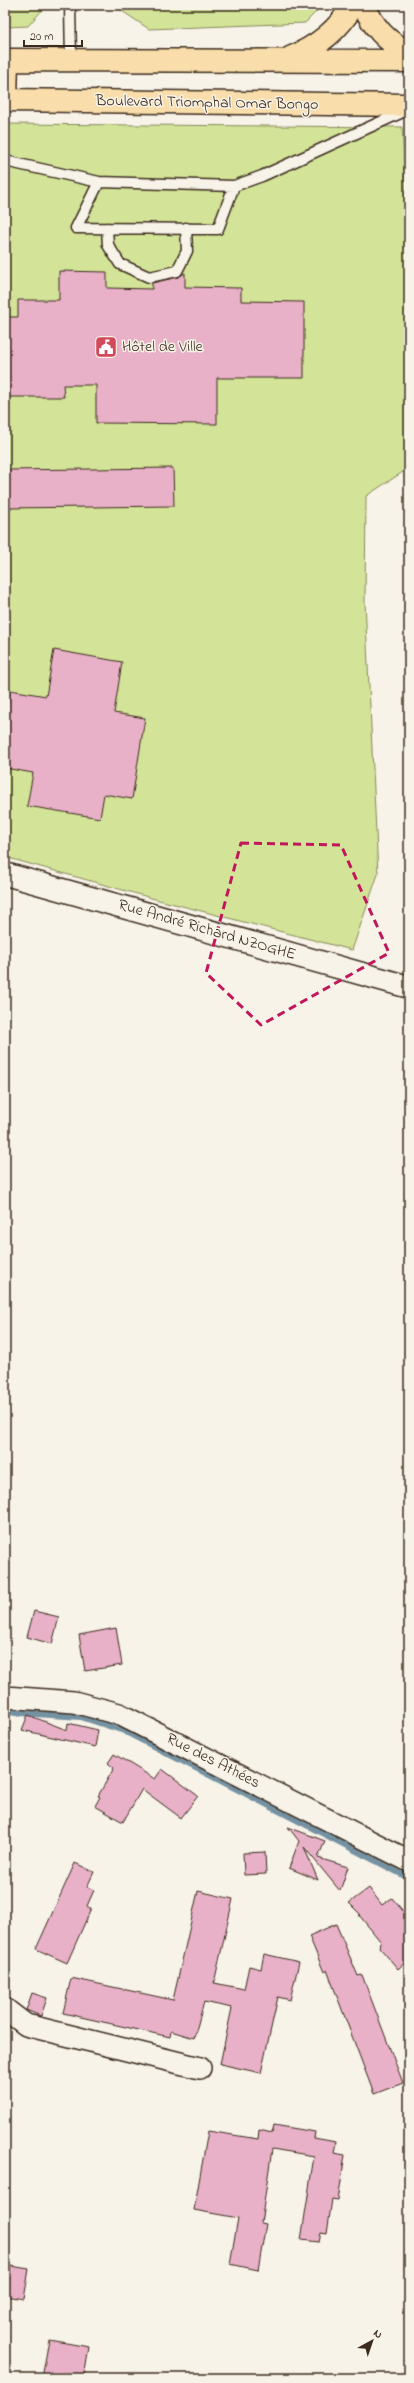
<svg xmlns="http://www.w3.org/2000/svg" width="414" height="2383" font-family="'Indie Flower',sans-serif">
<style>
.green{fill:#d3e498;stroke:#87875b}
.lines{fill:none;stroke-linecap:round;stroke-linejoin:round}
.stream{stroke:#7492a3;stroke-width:6}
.building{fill:#e8b1c7;stroke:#3b2a1e}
.lane-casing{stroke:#3b2a1e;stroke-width:13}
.street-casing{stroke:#3b2a1e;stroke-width:24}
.secondary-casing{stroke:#3b2a1e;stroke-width:25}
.primary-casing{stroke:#3b2a1e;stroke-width:25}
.lane{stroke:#f7f3e8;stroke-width:10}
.street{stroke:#f7f3e8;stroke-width:21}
.secondary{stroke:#f7f3e8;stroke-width:22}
.primary{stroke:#f9deab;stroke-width:22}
.marked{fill:none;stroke:#c2185b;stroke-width:3;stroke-dasharray:8 5;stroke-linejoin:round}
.labels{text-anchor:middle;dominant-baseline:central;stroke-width:3;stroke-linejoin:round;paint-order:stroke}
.street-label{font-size:16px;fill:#3b2a1e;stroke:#f7f3e8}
.poi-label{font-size:16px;fill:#3b2a1e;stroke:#f7f3e8;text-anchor:start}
</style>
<rect width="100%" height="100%" fill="#f7f3e8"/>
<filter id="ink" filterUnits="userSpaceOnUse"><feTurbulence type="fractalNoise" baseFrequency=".025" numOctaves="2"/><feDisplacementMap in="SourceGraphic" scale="8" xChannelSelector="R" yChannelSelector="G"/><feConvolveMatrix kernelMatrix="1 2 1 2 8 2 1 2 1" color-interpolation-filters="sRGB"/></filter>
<g filter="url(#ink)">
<path class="green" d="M5,5H44V8L28,26L5,27Z
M113,5H323L305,23L149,29Z
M5,124L402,127L409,251V468L366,496L365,602L378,874L352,950L155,899L5,857Z"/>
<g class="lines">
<path class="stream" d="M5,1712L81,1717L124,1731L409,1878"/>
</g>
<path class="building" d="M59,271L107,272V288L152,289V283L178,277L185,273V287L241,288V301L304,302V378H217V424L96,423V385H63L64,397H5V317H18V300H59Z
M173,468L174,506L5,508V470Z
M54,650L122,662L114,713L145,718L132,799L104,794L100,818L27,806L33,773L5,768V723L10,690L46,696Z
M34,1611L59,1617L52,1644L27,1637Z
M116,1628L122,1665L85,1671L79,1635Z
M28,1715L67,1730L68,1723L98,1730L95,1747L22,1730Z
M114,1754L155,1779L162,1769L198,1796L181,1818L142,1789L123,1822L95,1806L100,1797L98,1796L114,1768L108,1763Z
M288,1827L325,1841L318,1858L348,1867L340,1891L304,1847L318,1880L289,1868L299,1841Z
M265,1852L266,1874L244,1875L243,1853Z
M75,1863L94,1872L87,1887L94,1890L87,1906L91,1909L67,1963L36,1949Z
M369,1888L382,1905L392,1898L409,1918V1959L398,1969L380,1948L381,1942L359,1915H361L349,1903Z
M198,1891L233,1899L214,1983L244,1989L249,1966L261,1969L264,1954L299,1962L290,2000L278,1997L261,2073L220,2064L232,2008L204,2002L194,2038L171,2031L170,2037L63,2013L71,1978L173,2000Z
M336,1924L358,1976L362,1975L403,2083L374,2094L327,1970L324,1972L309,1936Z
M32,1993L47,1998L41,2016L26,2010Z
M274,2125L315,2132L314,2138L336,2142L334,2153L345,2155L338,2200L332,2199L327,2234L321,2233L319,2242L301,2240L314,2156L272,2149L261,2223L266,2224L258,2270L230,2264L238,2218L194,2210L208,2131L258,2139L259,2130L272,2133Z
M11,2266L29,2269L24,2299L5,2296V2280L9,2281Z
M49,2340L89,2347L84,2378H42Z"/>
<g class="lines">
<g class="lane-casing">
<path id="lane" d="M70,5L71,60
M5,161L99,182L234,186L262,176L407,110
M99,182L76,228L218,229L234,186
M107,228L108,245L120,264L149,277L177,271L187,251L186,228"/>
</g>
<g class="street-casing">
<path id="street" d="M5,1697L74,1702L119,1714L409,1861
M5,2009L26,2025L200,2068"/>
</g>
<g class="secondary-casing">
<path id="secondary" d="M5,874L409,987"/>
</g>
<g class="primary-casing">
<path id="primary" d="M364,5C372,25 387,44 409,51
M290,58C317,47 338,31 353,5
M5,60L409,61
M5,100L409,105
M6,100L7,60"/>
</g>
<use href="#lane" class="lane"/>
<use href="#street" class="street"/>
<use href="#secondary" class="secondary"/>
<use href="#primary" class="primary"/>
</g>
</g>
<path class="marked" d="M241,843L341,845L389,953L261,1025L206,973Z"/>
<defs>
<g id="civic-square" transform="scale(1.15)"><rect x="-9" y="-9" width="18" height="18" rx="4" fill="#d1495b" stroke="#f7f3e8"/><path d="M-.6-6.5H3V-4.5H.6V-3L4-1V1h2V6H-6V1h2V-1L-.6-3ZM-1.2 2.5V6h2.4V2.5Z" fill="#fff"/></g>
</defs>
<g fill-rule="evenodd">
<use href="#civic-square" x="106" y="347"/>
</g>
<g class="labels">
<g class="street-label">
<text transform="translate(207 103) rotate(1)">Boulevard Triomphal Omar Bongo</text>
<text transform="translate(207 930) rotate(16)">Rue André Richard NZOGHE</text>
<text transform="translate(213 1761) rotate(27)">Rue des Athées</text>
</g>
<g class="poi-label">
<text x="122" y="347">Hôtel de Ville</text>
</g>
</g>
<rect width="414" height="2383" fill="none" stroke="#f7f3e8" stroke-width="20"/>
<rect x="10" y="10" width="394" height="2363" fill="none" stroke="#3b2a1e" stroke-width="1.5" filter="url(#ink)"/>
<g transform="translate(372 2341) rotate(40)" stroke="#f7f3e8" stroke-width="3" paint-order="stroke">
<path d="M0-3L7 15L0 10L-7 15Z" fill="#3b2a1e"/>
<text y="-6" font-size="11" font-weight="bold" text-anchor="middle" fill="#3b2a1e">N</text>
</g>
<path d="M24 40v6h58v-6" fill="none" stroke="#3b2a1e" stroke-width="2"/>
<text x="30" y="40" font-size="12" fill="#3b2a1e" stroke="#f7f3e8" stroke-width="3" paint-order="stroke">20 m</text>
</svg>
